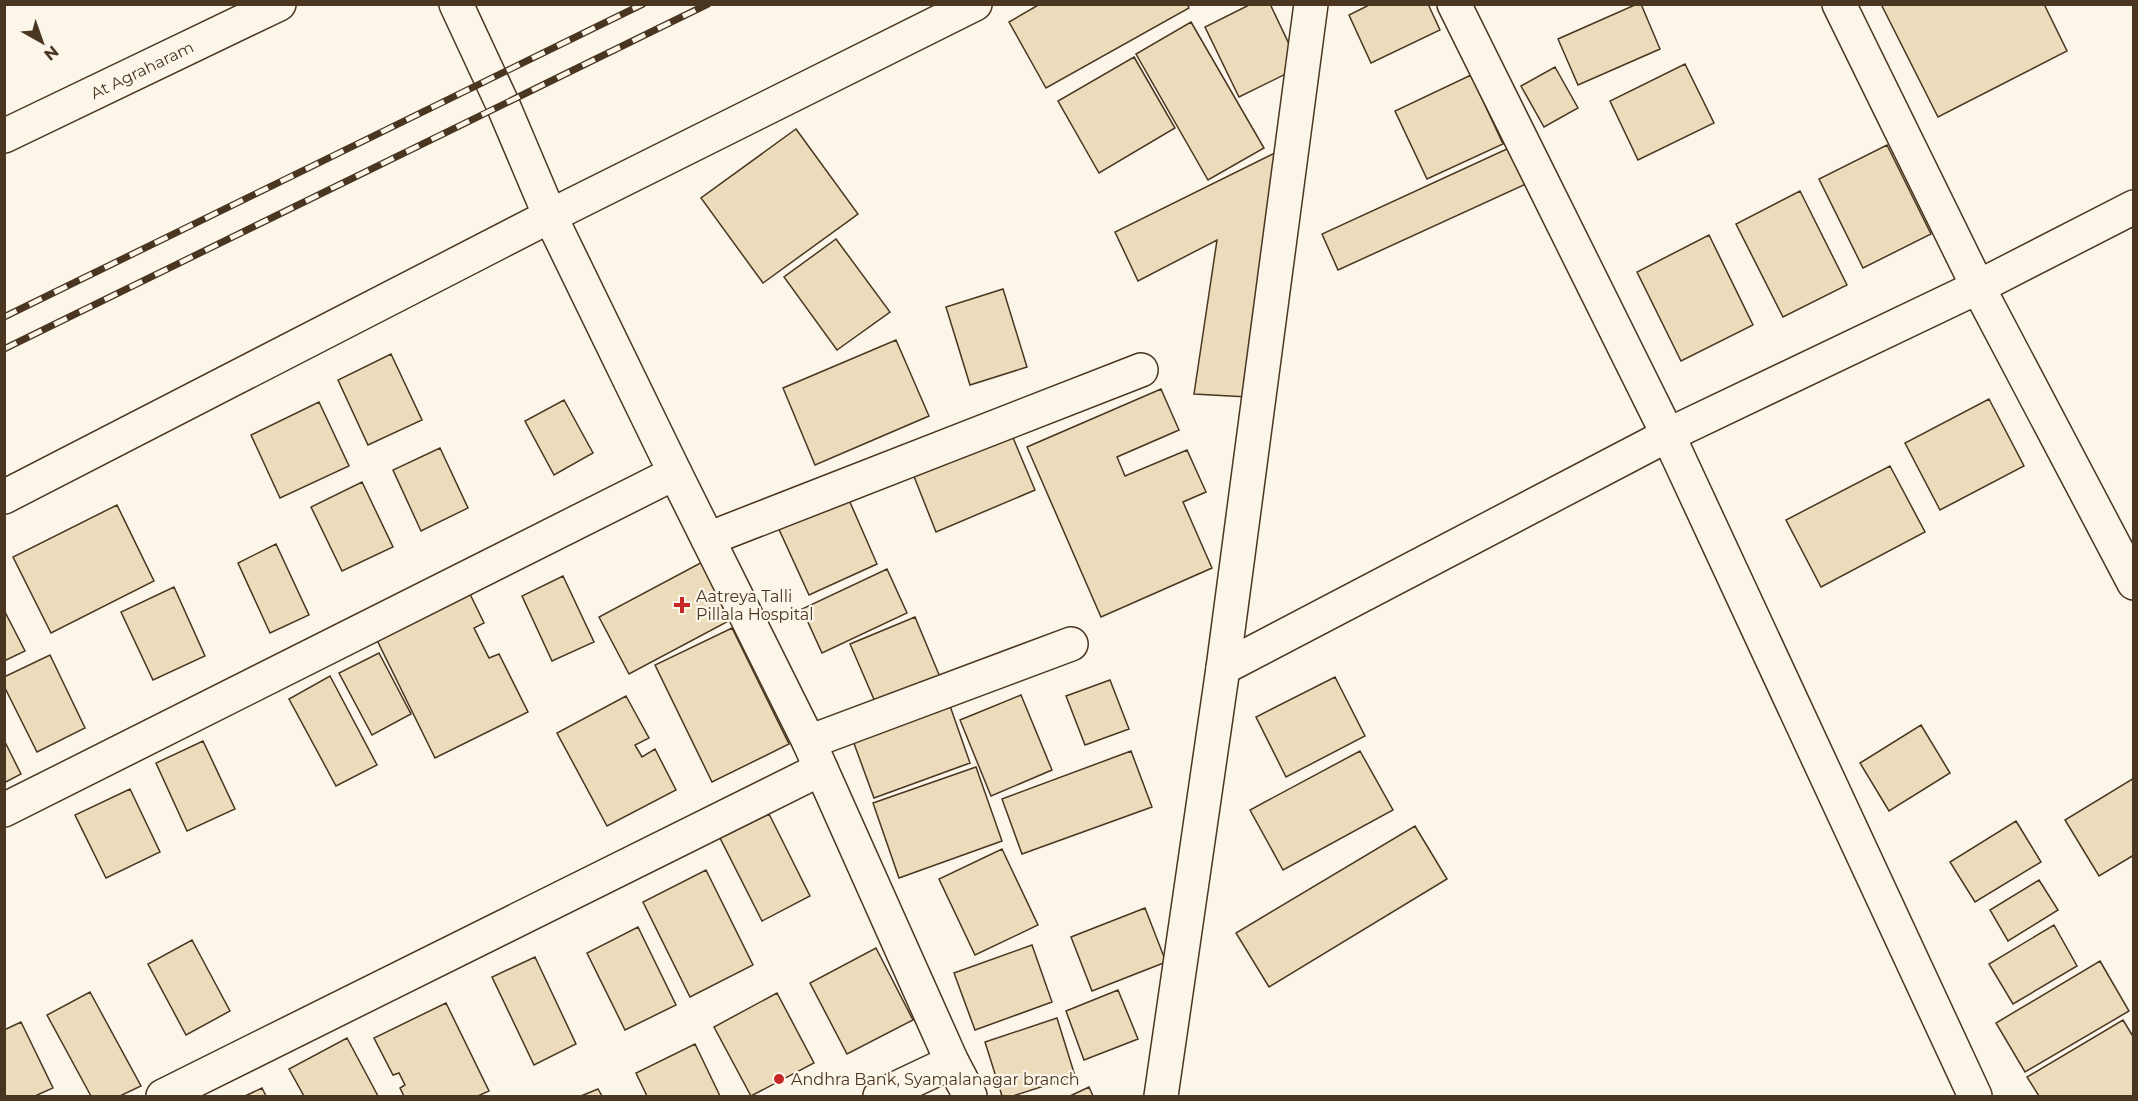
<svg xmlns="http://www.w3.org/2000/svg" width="2138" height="1101" viewBox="0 0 2138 1101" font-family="Montserrat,sans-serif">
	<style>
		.building { fill: #ecdcbc; stroke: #4a3520; stroke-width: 1.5 }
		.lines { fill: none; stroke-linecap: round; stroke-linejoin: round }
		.minor-casing { stroke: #4a3520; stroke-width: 36 }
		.minor { stroke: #fbf6e9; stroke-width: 33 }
		.rail-casing { stroke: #4a3520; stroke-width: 7 }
		.rail { stroke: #fbf6e9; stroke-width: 4.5; stroke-dasharray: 14; stroke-linecap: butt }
		.poi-dot { fill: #c62828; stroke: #fbf6e9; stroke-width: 2 }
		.labels { text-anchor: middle; stroke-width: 4.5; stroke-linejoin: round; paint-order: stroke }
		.street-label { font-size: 16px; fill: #4a3520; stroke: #fbf6e9 }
		.poi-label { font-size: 16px; fill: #4a3520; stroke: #fbf6e9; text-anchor: start }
	</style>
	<rect width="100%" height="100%" fill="#fbf6e9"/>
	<!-- building -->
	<path class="building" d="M1040,4H1187L1189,8L1046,88L1009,22Z
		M1251,4H1270L1300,67L1239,97L1205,27Z
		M1371,4H1428L1440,30L1371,63L1349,15Z
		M1637,4H1641L1660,49L1578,85L1558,39Z
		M1881,4H2044L2067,51L1938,117Z
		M1191,22L1264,148L1208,180L1136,54Z
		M1134,57L1175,128L1099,173L1058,101Z
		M1685,64L1714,123L1638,160L1610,101Z
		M1555,67L1578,108L1544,127L1521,86Z
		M1471,75L1503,144L1427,179L1395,111Z
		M796,129L858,214L763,283L701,198Z
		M1887,145L1931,234L1863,268L1819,179Z
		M1285,148L1248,397L1194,394L1217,240L1138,281L1115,232Z
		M1509,148L1526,184L1338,270L1322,234Z
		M1800,191L1847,285L1783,317L1736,224Z
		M1709,235L1753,325L1681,361L1637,272Z
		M836,239L890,312L837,350L784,277Z
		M1003,289L1027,367L970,385L946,307Z
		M896,340L929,416L815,465L783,388Z
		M391,354L422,420L368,445L338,380Z
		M1161,389L1179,430L1117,457L1125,476L1187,450L1206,492L1183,502L1212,568L1101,617L1027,447Z
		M1989,399L2024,466L1940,510L1905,443Z
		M564,400L593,453L554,475L525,421Z
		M319,402L349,466L280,498L251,435Z
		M1011,433L1035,490L936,532L913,474Z
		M440,448L468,508L421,531L393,470Z
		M1890,466L1925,532L1821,587L1786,520Z
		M362,482L393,547L342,571L311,507Z
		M846,493L877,564L809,595L777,525Z
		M117,505L154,581L51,633L13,557Z
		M276,544L309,615L270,633L238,563Z
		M708,559L738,616L629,674L599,617Z
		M887,569L907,613L822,653L802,609Z
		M563,576L594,642L552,661L522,596Z
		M174,587L205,656L153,680L121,612Z
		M469,592L484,623L474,628L489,658L499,654L528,712L435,758L376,638Z
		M4,610L25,651L4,661Z
		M915,617L940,677L876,704L850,644Z
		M732,628L789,744L712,782L655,665Z
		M379,653L411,714L372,735L339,673Z
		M50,655L85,728L37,752L4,686V677Z
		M330,676L377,765L336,786L289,699Z
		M1335,677L1365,736L1286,777L1256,717Z
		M1110,680L1129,729L1085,745L1066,696Z
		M1021,695L1052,770L991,796L960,720Z
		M626,696L649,738L635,745L642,757L655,749L676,790L607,826L557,733Z
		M949,703L970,763L874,798L852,738Z
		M1921,725L1950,773L1889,811L1860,763Z
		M4,740L21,774L4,783Z
		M203,741L235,809L187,831L156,763Z
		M1131,751L1152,807L1022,854L1002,799Z
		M1360,751L1393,810L1283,870L1250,810Z
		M976,767L1002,841L899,878L873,803Z
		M2134,778V855L2099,876L2065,820Z
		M130,789L160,852L106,878L75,815Z
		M769,814L810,896L762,921L720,838Z
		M2016,821L2041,862L1975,902L1950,862Z
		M1415,826L1447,879L1269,987L1236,933Z
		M1002,849L1038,925L975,955L939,879Z
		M706,870L753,965L690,997L643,902Z
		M2039,880L2058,910L2008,941L1990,910Z
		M1145,908L1166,962L1092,991L1071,937Z
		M2054,925L2077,966L2013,1004L1989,964Z
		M638,927L676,1005L625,1030L587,953Z
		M192,940L230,1011L186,1035L148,964Z
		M1032,945L1052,1002L975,1030L954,973Z
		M876,948L913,1020L847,1054L810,983Z
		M535,957L576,1044L534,1065L492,977Z
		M2100,961L2129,1011L2025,1072L1996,1023Z
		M1118,990L1138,1039L1084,1060L1066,1011Z
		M90,992L141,1086L120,1096H91L47,1015Z
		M777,993L814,1063L751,1096L714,1027Z
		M446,1003L489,1091L478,1096H404L400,1088L405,1085L399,1073L393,1075L374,1038Z
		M1057,1018L1075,1076L1013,1096H1002L985,1042Z
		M2123,1020L2134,1038V1096H2039L2027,1077Z
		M21,1022L53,1088L35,1096H4V1030Z
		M347,1038L378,1096H304L289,1069Z
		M695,1044L720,1096H647L636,1073Z
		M1089,1087L1093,1096H1070Z
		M262,1088L266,1096H245Z
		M598,1089L602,1096H581Z"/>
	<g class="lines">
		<!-- minor casing -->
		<g class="minor-casing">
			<g id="minor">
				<path d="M456,4L503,105L550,216L675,473L809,742L952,1062L970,1096"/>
				<path d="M1454,4L1668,435L1975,1096"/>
				<path d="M1839,4L1978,287L2134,583"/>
				<path id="s1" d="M4,136L279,4"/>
				<path d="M4,497L550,216L975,4"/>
				<path d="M708,539L1141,370"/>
				<path d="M1223,668L1668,435L1978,287L2134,207"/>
				<path d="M809,742L1071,644"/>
				<path d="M4,810L675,473"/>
				<path d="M163,1096L821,769"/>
				<path d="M880,1096L952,1062"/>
				<path d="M1161,1096L1223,668L1311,4"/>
			</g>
		</g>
		<!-- minor -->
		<use href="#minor" class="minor"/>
		<!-- rail casing -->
		<g class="rail-casing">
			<path id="rail" d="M4,317L643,4
				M4,349L708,4"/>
		</g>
		<!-- rail -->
		<use href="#rail" class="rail"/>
	</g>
	<!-- markers -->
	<g class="poi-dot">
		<path d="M679 596h6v6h6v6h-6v6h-6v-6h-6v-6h6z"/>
		<circle cx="779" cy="1079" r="6"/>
	</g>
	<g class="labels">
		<!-- street labels -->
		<g class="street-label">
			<text dy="6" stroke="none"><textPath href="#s1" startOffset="153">At Agraharam</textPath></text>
		</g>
		<!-- poi labels -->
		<g class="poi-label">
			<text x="696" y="602">Aatreya Talli<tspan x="696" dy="18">Pillala Hospital</tspan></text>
			<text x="791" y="1085">Andhra Bank, Syamalanagar branch</text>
		</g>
	</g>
	<!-- border -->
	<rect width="2138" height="1101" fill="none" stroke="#4a3520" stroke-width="12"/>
	<!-- north arrow -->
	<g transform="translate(42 42) rotate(140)" stroke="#fbf6e9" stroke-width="4.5" paint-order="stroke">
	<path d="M0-4.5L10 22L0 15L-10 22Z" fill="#4a3520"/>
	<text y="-9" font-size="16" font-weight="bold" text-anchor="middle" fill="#4a3520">N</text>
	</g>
</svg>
